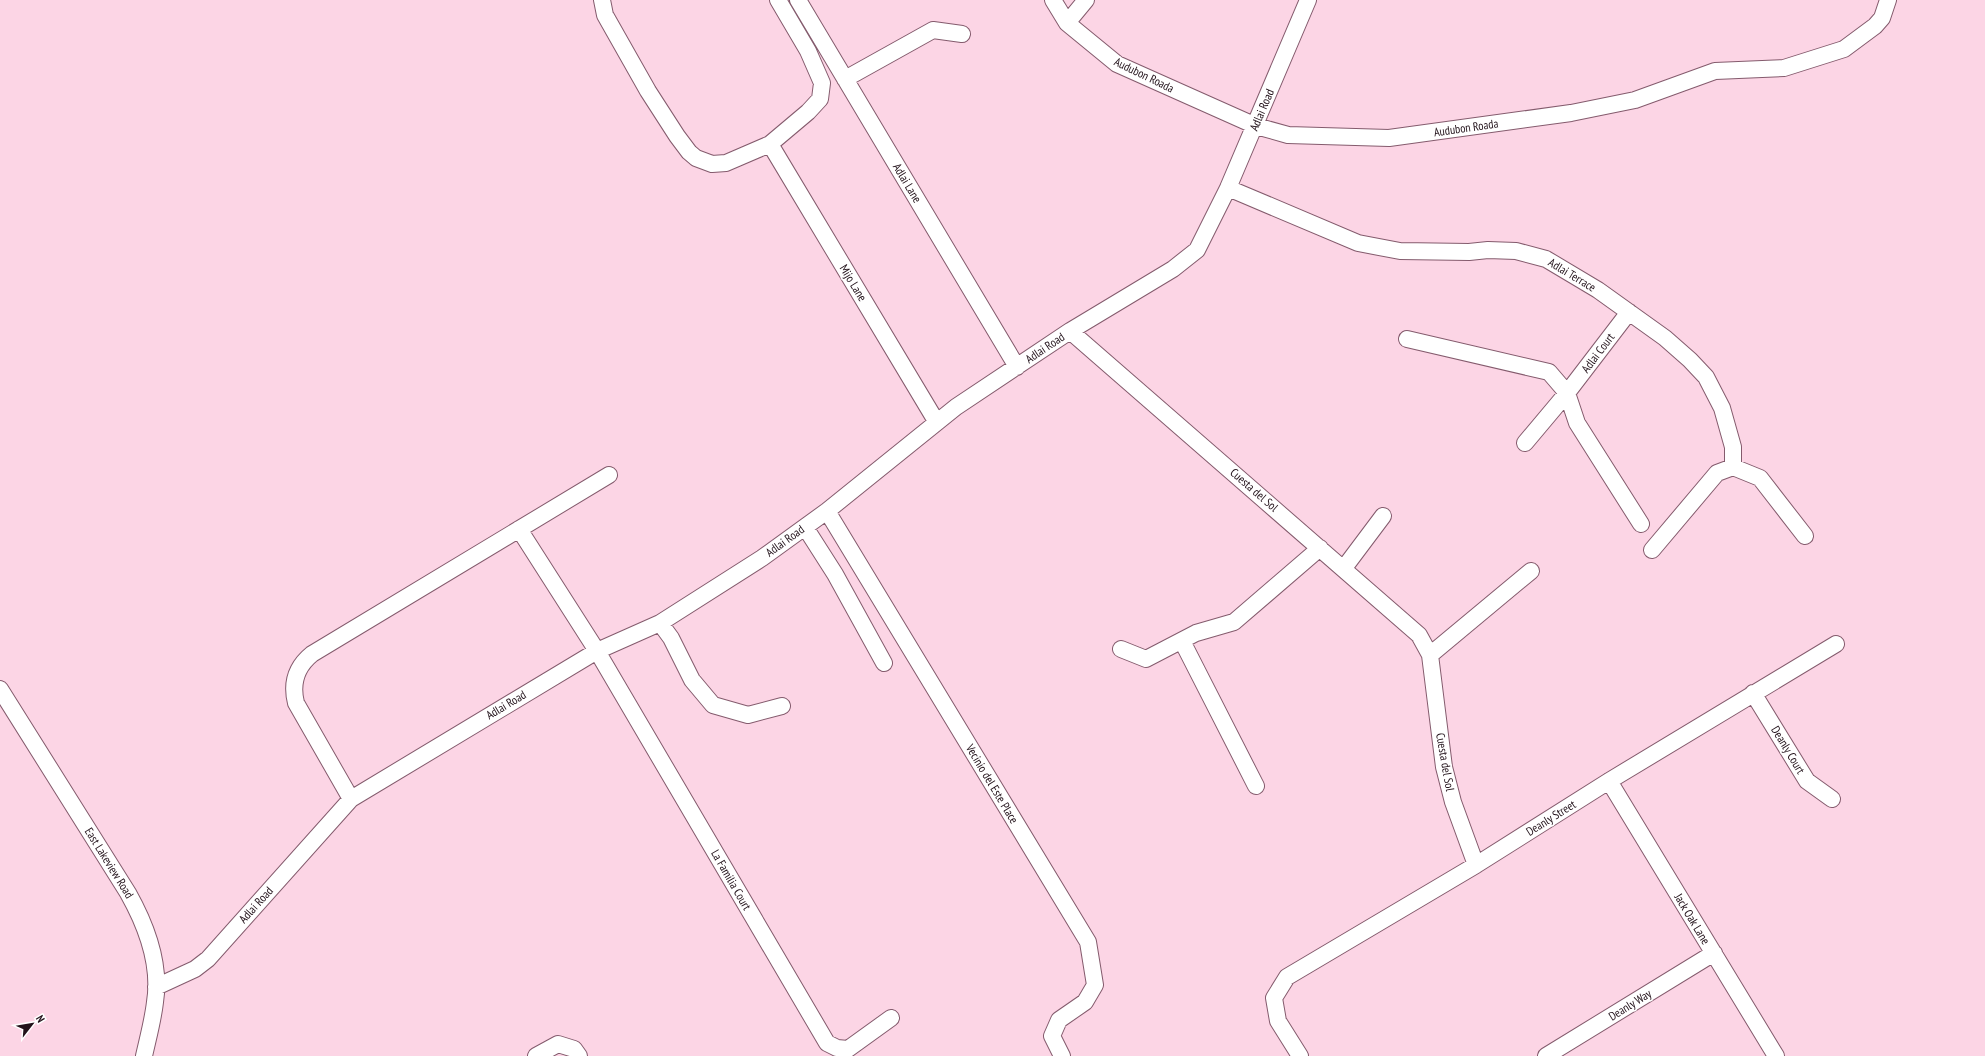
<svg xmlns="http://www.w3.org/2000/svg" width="1985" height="1056" viewBox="0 0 1985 1056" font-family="'PT Sans Narrow',sans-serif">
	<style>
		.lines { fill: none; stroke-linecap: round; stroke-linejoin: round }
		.minor-casing { stroke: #845b6d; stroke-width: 18 }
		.minor { stroke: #fff; stroke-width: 16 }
		.labels { text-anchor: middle; stroke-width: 3.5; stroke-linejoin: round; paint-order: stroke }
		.street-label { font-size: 12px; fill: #22121a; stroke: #fff }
	</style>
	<rect width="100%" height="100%" fill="#fcd5e5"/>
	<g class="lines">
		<!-- minor casing -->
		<g class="minor-casing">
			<path id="minor" d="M602,0L605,15L648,91L677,136L689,152L696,158L712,164L726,163L770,144L808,112L820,99L822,83L808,51L778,0
				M798,0L1017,367
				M1053,0L1067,23L1117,64L1256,126L1288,135L1389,138L1571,113L1635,100L1715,71L1784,68L1844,49L1875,26L1882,18L1888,0
				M1067,23L1086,0
				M845,79L933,30L962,34
				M770,144L936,421
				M1228,188L1358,243L1400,251L1469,252L1488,250L1516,251L1546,259L1598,290L1665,338L1690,360L1706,377L1722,408L1733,447V467
				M1070,331L1419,635L1430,655
				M1407,339L1549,372L1567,393L1577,423L1641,524
				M1525,443L1567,393L1629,312
				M827,511L1088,942L1095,985L1085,1002L1059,1020L1052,1036L1062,1056
				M805,527L835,574L884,663
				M519,529L597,651L827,1043L837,1048L848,1049L891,1018
				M1652,550L1717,473L1733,467L1760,478L1805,536
				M1344,568L1383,516
				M660,623L671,638L692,680L713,705L748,715L782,706
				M1182,641L1256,786
				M1121,649L1146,659L1196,633L1234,622L1320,548
				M0,689L128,893C146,925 161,964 155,1002C153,1020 148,1038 144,1056
				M1753,693L1807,781L1832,799
				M1609,781L1776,1056
				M351,799L296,703C291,683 296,667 312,654L609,475
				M1476,865L1453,802L1444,767L1430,655L1531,571
				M156,987L195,969L208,959L351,799L597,651L660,623L762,558L827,511L956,407L1070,331L1173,269L1197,250L1228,188L1308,0
				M536,1056L558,1044L574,1049L579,1056
				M1300,1056L1278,1021L1274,998L1287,977L1476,865L1609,781L1836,644
				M1546,1056L1714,953"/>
		</g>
		<!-- minor -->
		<use href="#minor" class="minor"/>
	</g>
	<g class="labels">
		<!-- street labels -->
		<g class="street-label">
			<text transform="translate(1144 75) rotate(26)" y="4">Audubon Roada</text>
			<text transform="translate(1262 110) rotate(-67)" y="4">Adlai Road</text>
			<text transform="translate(1466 128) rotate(-8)" y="4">Audubon Roada</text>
			<text transform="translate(907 183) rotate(59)" y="4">Adlai Lane</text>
			<text transform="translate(1572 275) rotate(31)" y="4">Adlai Terrace</text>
			<text transform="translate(853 283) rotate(59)" y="4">Mijo Lane</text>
			<text transform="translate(1045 348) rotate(-34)" y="4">Adlai Road</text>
			<text transform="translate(1598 353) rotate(-53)" y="4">Adlai Court</text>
			<text transform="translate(1254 490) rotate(41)" y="4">Cuesta del Sol</text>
			<text transform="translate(785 541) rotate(-36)" y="4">Adlai Road</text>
			<text transform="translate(506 705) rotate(-31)" y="4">Adlai Road</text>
			<text transform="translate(1788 750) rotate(59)" y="4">Deanly Court</text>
			<text transform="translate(1445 762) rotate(80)" y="4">Cuesta del Sol</text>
			<text transform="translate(992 784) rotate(59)" y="4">Vecinio del Este Place</text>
			<text transform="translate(1551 818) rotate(-32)" y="4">Deanly Street</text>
			<text transform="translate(109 863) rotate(58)" y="4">East Lakeview Road</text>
			<text transform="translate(731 880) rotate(60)" y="4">La Familia Court</text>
			<text transform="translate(256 905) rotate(-48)" y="4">Adlai Road</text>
			<text transform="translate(1692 919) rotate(59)" y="4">Jack Oak Lane</text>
			<text transform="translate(1630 1005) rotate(-32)" y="4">Deanly Way</text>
		</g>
	</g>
	<!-- north arrow -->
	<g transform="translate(32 1024) rotate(59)" stroke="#ffffff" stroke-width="3" paint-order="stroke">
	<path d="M0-3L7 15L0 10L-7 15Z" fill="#22121a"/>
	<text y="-6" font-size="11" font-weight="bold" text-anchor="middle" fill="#22121a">N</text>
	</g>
</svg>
